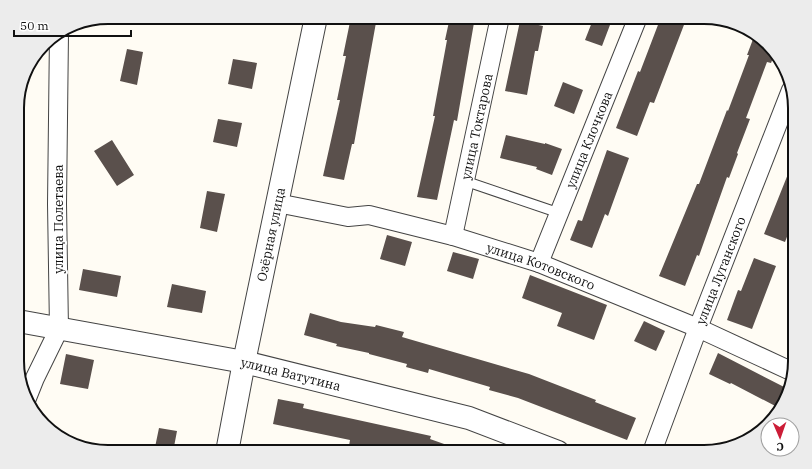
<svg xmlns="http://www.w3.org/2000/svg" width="812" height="469" viewBox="0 0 812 469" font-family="'IBM Plex Serif',serif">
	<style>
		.building { fill: #5a504c }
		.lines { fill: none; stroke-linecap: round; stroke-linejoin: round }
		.service-casing { stroke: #444; stroke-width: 11 }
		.minor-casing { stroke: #444; stroke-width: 20 }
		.tertiary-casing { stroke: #444; stroke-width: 24 }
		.service { stroke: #fff; stroke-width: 9 }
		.minor { stroke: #fff; stroke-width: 18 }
		.tertiary { stroke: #fff; stroke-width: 22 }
		.labels { text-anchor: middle; stroke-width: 4; stroke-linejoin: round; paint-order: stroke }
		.street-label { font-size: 13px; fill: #111; stroke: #fff }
		.rim { fill: none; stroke: #111; stroke-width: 2 }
	</style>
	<rect width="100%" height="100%" fill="#fffcf4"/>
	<!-- building -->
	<path class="building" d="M351,17H377L354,144H352L344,180L323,176L340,100H337L346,56H343Z
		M450,17H475L457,121L454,120L437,200L417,197L435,116H433L447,40H445Z
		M594,17H613L602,46L585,40Z
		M661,17H687L654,103L650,102L637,136L616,128L638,71L640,72Z
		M520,21L543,26L538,51H535L527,95L505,91Z
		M755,34L775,53L771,63L767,62L746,118L750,119L737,153L738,154L729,178L727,177L699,256L697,255L685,286L659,276L697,184H699L727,110L728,111L749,55H747Z
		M127,49L143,52L137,85L120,81Z
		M233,59L257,63L252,89L228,84Z
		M563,82L583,90L574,114L554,106Z
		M218,119L242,123L237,147L213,142Z
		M506,135L545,144V143L562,149L552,175L536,169L537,167L500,158Z
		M112,140L134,175L117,186L94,151Z
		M607,150L629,158L608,216L605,214L592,248L570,240L578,220L582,221Z
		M794,159L795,216L785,242L764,234Z
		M207,191L225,194L217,232L200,228Z
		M387,235L412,242L405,266L380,259Z
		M453,252L479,259L473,279L447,271Z
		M754,258L776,266L752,329L727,320L738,290L741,291Z
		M83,269L121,276L117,297L79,290Z
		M530,275L607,305L594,340L557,326L562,313L522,298Z
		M172,284L206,291L202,313L167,307Z
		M310,313L341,322L375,327L376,325L404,332L402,337L529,374L596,400L595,402L636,418L627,440L518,398L489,390L490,387L429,369L428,373L406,367L407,364L369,354V353L336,346L337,344L304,335Z
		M644,321L665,331L656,351L634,341Z
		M718,353L788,389L783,406L781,409L731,383L730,384L709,374Z
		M66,354L94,360L88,389L60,384Z
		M278,399L304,404L303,408L431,436L430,439L461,450V452H373L349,446L350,440L273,424Z
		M159,428L177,431L173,452H154Z"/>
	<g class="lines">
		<!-- service casing -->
		<g class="service-casing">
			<path id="service" d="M465,181L559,213"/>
		</g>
		<!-- minor casing -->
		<g class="minor-casing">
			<g id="minor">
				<path id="s1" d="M277,203L348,217L369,215L453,236L539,263L698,328L793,372"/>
				<path id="s2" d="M453,236L500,17"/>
				<path id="s3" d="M539,263L638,17"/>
				<path d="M27,398L35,378L59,329L57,204L59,33"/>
				<path id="s4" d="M652,452L698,328L791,90"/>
			</g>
		</g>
		<!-- tertiary casing -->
		<g class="tertiary-casing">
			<g id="tertiary">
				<path id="s5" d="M18,321L244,362L469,418L558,452"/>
				<path id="s6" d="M227,452L244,362L316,17"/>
			</g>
		</g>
		<!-- service -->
		<use href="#service" class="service"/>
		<!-- minor -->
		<use href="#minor" class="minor"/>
		<!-- tertiary -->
		<use href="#tertiary" class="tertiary"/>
	</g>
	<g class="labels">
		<!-- street labels -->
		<g class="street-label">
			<text dy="5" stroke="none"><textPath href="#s2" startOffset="112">улица Токтарова</textPath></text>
			<text dy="5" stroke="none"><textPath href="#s3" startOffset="133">улица Клочкова</textPath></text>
			<text transform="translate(58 219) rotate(-90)" y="5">улица Полетаева</text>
			<text dy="5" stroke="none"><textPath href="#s6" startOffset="222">Озёрная улица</textPath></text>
			<text dy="5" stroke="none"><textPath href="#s1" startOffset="273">улица Котовского</textPath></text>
			<text dy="5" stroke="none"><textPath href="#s4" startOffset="194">улица Луганского</textPath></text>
			<text dy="5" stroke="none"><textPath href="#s5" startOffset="278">улица Ватутина</textPath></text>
		</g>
	</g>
	<!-- crop -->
	<path d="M0 0H812V469H0ZM108 24H704A84 84 0 0 1 788 108V361A84 84 0 0 1 704 445H108A84 84 0 0 1 24 361V108A84 84 0 0 1 108 24Z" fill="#ececec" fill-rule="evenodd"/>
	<path class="rim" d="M108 24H704A84 84 0 0 1 788 108V361A84 84 0 0 1 704 445H108A84 84 0 0 1 24 361V108A84 84 0 0 1 108 24Z"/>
	<!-- north arrow -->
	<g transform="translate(780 437) rotate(178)"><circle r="19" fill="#ffffff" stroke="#a0a0a0"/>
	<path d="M0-3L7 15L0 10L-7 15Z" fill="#cc1d37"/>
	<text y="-6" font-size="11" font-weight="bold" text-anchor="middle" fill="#111111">С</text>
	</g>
	<!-- scale -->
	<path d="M14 30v6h117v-6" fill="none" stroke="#111111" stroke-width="2"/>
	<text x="20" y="30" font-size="12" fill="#111111" stroke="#ffffff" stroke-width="3" paint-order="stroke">50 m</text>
</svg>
